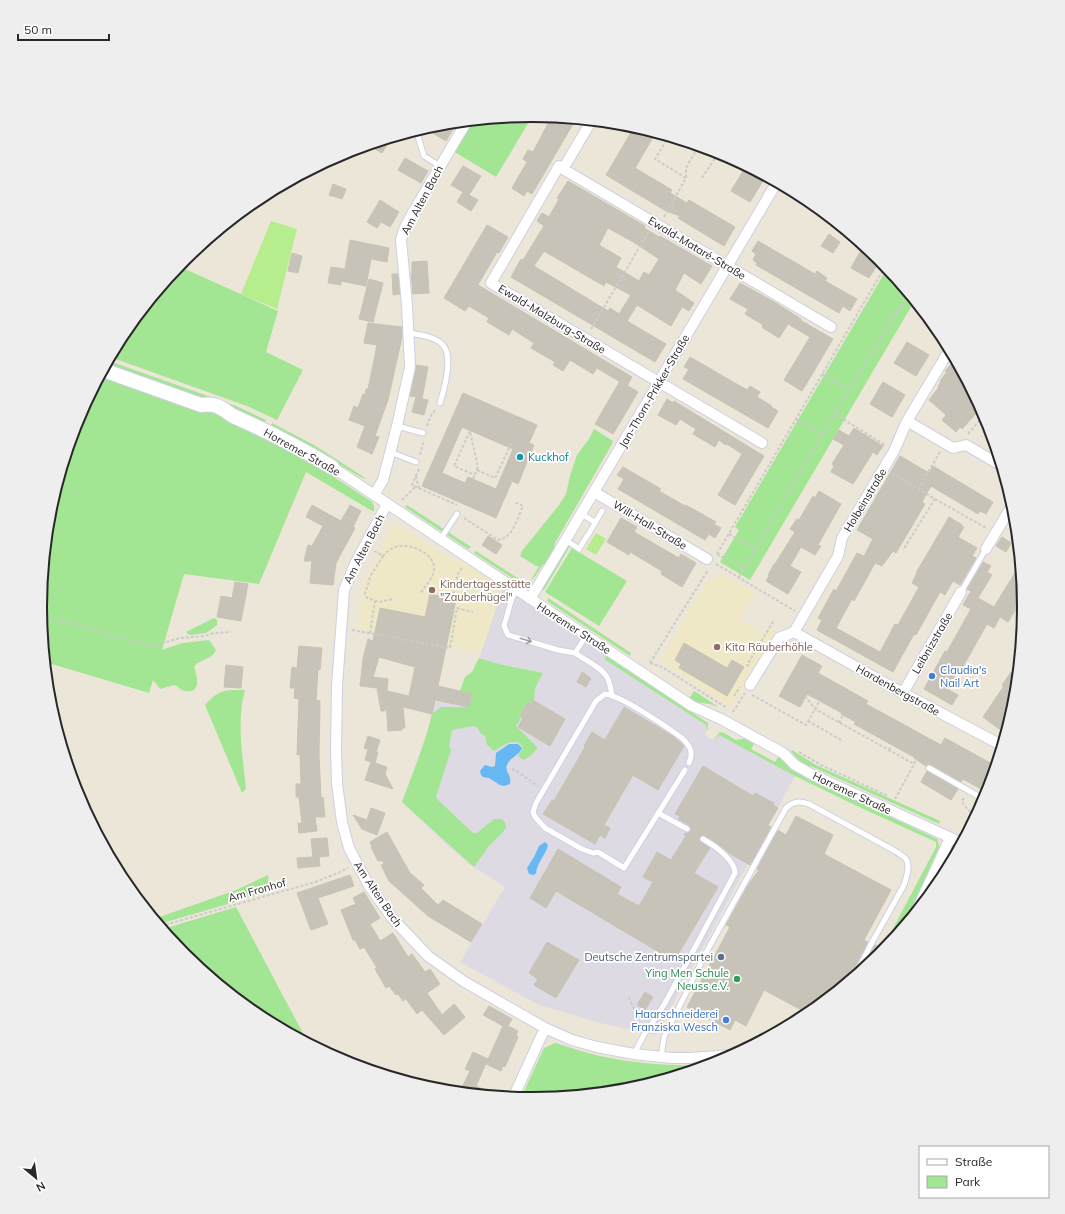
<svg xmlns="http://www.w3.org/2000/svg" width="1065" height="1214" viewBox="0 0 1065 1214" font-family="Mulish,sans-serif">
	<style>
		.industrial { fill: #dedae3 }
		.education { fill: #eee8c7 }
		.green { fill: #a2e592 }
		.pitch { fill: #b6ed8d }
		.water { fill: #66b8f3 }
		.building { fill: #c7c3b9; stroke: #c7c3b3; fill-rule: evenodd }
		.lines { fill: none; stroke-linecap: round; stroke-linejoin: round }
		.service-casing { stroke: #cecfe2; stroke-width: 7 }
		.minor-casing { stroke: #cecfe2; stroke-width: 12 }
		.secondary-casing { stroke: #cecfe2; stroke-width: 16 }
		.path { stroke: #cbcbcb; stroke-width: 2; stroke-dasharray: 3 2; stroke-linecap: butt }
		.service { stroke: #fff; stroke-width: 5 }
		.minor { stroke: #fff; stroke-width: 10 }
		.secondary { stroke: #fff; stroke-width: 14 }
		.oneway { stroke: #9e9e9e }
		.culture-dot { fill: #0f9aa8; stroke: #fff; stroke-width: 1.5 }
		.education-dot { fill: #8d6e63; stroke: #fff; stroke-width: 1.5 }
		.shop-dot { fill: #3f7fe0; stroke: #fff; stroke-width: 1.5 }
		.service-dot { fill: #5c6f8a; stroke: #fff; stroke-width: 1.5 }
		.leisure-dot { fill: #2e9e5b; stroke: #fff; stroke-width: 1.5 }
		.labels { text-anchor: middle; stroke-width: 3.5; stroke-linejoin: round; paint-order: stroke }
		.street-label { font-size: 11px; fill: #282828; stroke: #fff }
		.culture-label { font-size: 11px; fill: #0d838f; stroke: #fff; text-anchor: start }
		.education-label { font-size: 11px; fill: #785e54; stroke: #fff; text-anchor: start }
		.shop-label { font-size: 11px; fill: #366cbe; stroke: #fff; text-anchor: start }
		.service-label { font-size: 11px; fill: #4e5e75; stroke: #fff; text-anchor: end }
		.leisure-label { font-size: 11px; fill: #27864d; stroke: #fff; text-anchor: end }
		.rim { fill: none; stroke: #282828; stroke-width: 2 }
	</style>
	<rect width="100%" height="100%" fill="#ece6d9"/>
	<!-- industrial -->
	<path class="industrial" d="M503,588L606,656L604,659L706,725L707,728L704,734L713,740L719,734L795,776L656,1035L604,1024L539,1005L460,962L505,887L469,864L446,844L402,802L427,733L435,701L469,707L503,665L479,658Z"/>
	<!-- education -->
	<path class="education" d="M395,524L457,563L459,560L503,588L481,653L357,629L361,592L367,575Z
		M721,574L756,592L740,620L764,634L768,627L776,631L731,708L660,660L707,581Z"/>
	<!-- green -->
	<path class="green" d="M533,115L496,177L453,151L471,121Z
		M190,254L185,269L278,311L266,352L303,370L277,420L247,406L110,357L123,333L184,259Z
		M888,267L915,300L750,580L720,562L739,530L735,527Z
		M109,361L236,406L266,420L264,423C213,400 159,384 107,363Z
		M100,376L204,412L212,408L302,456L372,502L374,506V512L306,472L259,584L184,574L162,650L182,643L209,640L216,650C212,660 199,659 194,667C197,676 202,694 185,691C180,690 178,686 174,685L160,689L153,680L149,693L45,662L40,607L50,511L78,418Z
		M272,423L314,445L367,479L360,477L306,444L271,426Z
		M594,429L613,441L612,444L555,543L554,547L557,550L547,566L543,564L534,578L531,580L539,566H536L520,556L522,551L559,505L566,494L570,476L577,455L589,439Z
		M407,505L471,547L468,549L405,507Z
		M567,544L570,546L544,590L541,588Z
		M572,548L627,581L599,626L545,592Z
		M476,551L519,579L517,581L474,553Z
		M548,598L631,653L630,656L547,601Z
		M214,618L217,620V625L206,633L190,635L186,632Z
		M606,656L642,680L644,679L648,682V684L708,723V728L704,734L707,728L706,725L604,659Z
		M479,658L503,665L543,673L535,688L534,699L531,703L528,701L519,716L521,718L516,726L537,747V749L530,756L523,760L518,756L523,748C517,735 502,746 494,751L487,745L485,736L481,734L477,727L473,726L452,730L449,747L451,750L436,797L439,801L473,833H477L494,819H502L505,822L506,827L503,832L489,846L474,867L402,802C413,773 425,744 432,714L441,707H469L472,694L460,691L465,677L472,672Z
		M231,690H245C236,722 243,756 246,789L242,793L205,705C213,696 219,691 231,690Z
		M694,691L717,706V707C707,701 697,705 689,699Z
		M720,732L724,733L736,740L747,738L755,742L751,749L775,762L779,756L788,764L790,769L937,839L939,845V848L901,931L877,959L936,847V842L859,807L795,776L719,735L713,740Z
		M792,750L816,765L940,821L939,824L813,767C803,765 797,759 791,751Z
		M268,875L270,892L159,924L154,919L236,890Z
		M236,907L308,1043L259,1016L184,955L163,929Z
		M555,1043C570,1047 585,1053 600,1056C637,1064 675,1067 713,1064L628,1090L532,1099L521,1098L544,1048Z"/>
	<!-- pitch -->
	<path class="pitch" d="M271,221L297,229L277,309L241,294Z
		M596,533L606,539L596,555L586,549Z"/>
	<!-- water -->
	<path class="water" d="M509,744H518L522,748C519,756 510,757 507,765C504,771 512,775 510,784L504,786L500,785L489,778L483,777L481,775L480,771L485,765L492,767L495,766L496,753Z
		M545,842L548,845C546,855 537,862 536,873L534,875L529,874L527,868L534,857L539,846Z"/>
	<!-- building -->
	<path class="building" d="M552,116L576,119L532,194L527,191L524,196L512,188L527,162L523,159L528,150L533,152Z
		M457,122L446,141L424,128L437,124Z
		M644,128L656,132L635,168L672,190L670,193L687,203L689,200L735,227L724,246L678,218L680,216L666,211L606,175L633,129L640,134Z
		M391,138L382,153L368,145L378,142Z
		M405,158L428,171L421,183L398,170Z
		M463,166L481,176L469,195L478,200L471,211L457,202L463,192L451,185Z
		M746,166L766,176L750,202L731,191Z
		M568,181L645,226L644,228L659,237L660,236L712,266L701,284L684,273L675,290L694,303L689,311L682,307L671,326L637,305L627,321L666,344L655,362L511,277L521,259L523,260L544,226L537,221L542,213L549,217L559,199L557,198ZM608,228L635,243L659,259L649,275L644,272L639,281L616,267L621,258L599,245ZM544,251L604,286L606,282L631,295L619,314L610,308L608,311L534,266Z
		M333,184L346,189L342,199L329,195Z
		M380,200L399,212L390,227L381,222L377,228L367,222Z
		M487,225L508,237L499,253L497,252L478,285L632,377L627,386L597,368L593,374L570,360L563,371L553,365L555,362L531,348L534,343L512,329L509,335L487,322L489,318L469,306L465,311L444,298Z
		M829,234L840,242L833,253L821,246Z
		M350,240L389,248L387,262L371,259L366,286L341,281V285L328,283L331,267L345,269Z
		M758,241L815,274L817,271L827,278L825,281L857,299L850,311L843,306L839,313L756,265L757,263L753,260L756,254L752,251Z
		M864,245L881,259L869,278L851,268Z
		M292,253L302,256L298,273L288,271Z
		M427,261L429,293L413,294L411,274H412V262Z
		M392,274H398L400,294L393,295Z
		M369,279L383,283L373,322L359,319Z
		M740,283L776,303L801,319L800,320L833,339L802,391L784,380L810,337L788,324L779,338L763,328L762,324L745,314L748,309L730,299Z
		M368,323L402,327V337L388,400L375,436L379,437L372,454L357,447L365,426L349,420L354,406L358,408L363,394L365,395L366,389H368L374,360L377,345L364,343Z
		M907,342L929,355L916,376L894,363Z
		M690,357L747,390L750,386L760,392L757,397L772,406L771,407L778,411L768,428L683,379L689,369L684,367Z
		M956,359L982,407L962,429L960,427L956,432L942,420L946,415L929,400L939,387L938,386L941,382L940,381L947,372L945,371Z
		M416,365L428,367L422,399L428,400L424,415L412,412L416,397L410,396Z
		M620,381L638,392L613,434L595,424Z
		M883,382L905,395L892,417L870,404Z
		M463,393L537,425L529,443L534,445L518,484L512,481L496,518L422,486ZM462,427L513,449L496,489L468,477L465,483L442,473Z
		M667,399L673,403L674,401L764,456L735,505L718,495L742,454L727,444L726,445L719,440L715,447L693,434L696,429L680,419L676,425L658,415Z
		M854,428L883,446L877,455L873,452L853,484L831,472L834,466L832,464L844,445L833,439L839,430L849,436Z
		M900,456L929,473L933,466L993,502L986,514L980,511L978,514L931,486L922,502L925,504L896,553L893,551L882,566L875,563L854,601L852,599L836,628L880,652L895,624L898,625L919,587L912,583L917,573H916L949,517L961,524V525L964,527L958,537L977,548L972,556L976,558L960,585L953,581L945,595L940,592L916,635L914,634L893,672L817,630L822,620L818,618L834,589L836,591L857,553L864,556L873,539L857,530Z
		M623,467L661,489L659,491L685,506L686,505L716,522L714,524L721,528L715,538L709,534L705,540L618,489L624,479L617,475Z
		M819,491L841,504L818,545L821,546L815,555L801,547L790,566L801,572L788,594L766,581L769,576L768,575L774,564H775L795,532L790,529L797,519L799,520L813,496L815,498Z
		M312,505L341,521L350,505L361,511L353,527L355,528L336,563L333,585L310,583L312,561H304L308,545L312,546L323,526L306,517Z
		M621,518L637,527L634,532L679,558L681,554L696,563L682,587L661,574L662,571L630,552L629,555L607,542Z
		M488,536L502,545L496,554L482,545Z
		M1002,537L1011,543L1006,552L996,546Z
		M983,562L991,566L987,572L992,575L978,598L994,607L1021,563L1024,596L1008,622L1000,617L994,628L987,624L961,670L960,672L958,671L947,689L958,695L952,705L924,689L945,651L947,652L971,609L963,605L971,591L967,589Z
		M235,582L248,584L241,621L217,617L221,596L232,598Z
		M430,594L456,600L438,686L472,694L469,707L435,700L432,714L403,707L405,728H402V730L388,731L386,701L385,711H381L377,688L360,686L363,659L368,639L373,641L380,608L425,617ZM379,657L415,667L409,696L387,691L388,679L373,677Z
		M684,643L727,668L732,660L744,667L727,696L679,668L681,664L675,660Z
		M299,646L322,648L320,670H318L316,700L320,701L319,755L321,798L323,797L325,817H315L317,831L299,833L298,823H302L299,797H296V784H301L300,755H297L299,699L294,698L295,688H290L292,667L297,668Z
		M802,655L822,666L818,673L868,701L866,704L941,745L945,738L996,766L988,793L963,779L961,782L931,765L926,766L914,758V757L854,724L856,722L841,714L842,713L807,694L800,707L779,696Z
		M226,665L243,667L241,688L224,687Z
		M582,672L591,678L586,687L577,682Z
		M1011,672L1018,678L1015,703L1011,719L1002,731L983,717L1004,686L1002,685Z
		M533,700L565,719L550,746L518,727L523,718L520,716L528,702L531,704Z
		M624,707L673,736L684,746L658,790L633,775L604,825L610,828L605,838L600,835L595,844L543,814L552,800L554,801L585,747L584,746L592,732L605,740Z
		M368,736L380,740L376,752H378L375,763L387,767L385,774L393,789L365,780L371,762L365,760L368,749L364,748Z
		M703,766L753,796L755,793L774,803L773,805L778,808L768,825L771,827L750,865L729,853L721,846L705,836L700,837V841L710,848L694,873L718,887L674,961L556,891L546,908L530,898L558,849L621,887L617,894L639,906L653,882L643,877L657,852L671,860L686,836L684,835L685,833H689L691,831L689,825L678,819L680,816L675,814Z
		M927,771L958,789L951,800L921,782Z
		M371,808L385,813L377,835L362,829L353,815L367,820Z
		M796,816L833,835L824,854L891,890L864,940L868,942L851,974L852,979L809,1014L764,990L746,1026L735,1020L730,1030L687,1007L730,927L726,925L748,885L759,870L757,869L778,830L786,835Z
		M387,832L410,873L424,885L421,888L438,905L443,900L482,924L471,942L428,916L389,881L381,865L384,864L383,861H378L371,847L372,846L370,842Z
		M327,838L329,856L319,857L320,866L298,868L297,858L313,857L311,839Z
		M350,875L354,886L318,898L328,924L311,930L297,893Z
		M364,892L380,918L370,924L380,941L393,933L408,957L412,954L425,972L430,969L440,984L427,993L442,1015L454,1004L465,1017L444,1035L422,1010L417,1014L406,999L403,1001L398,994L396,995L389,986L386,988L375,969L377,968L364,947L360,949L355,940H353L341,910L356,904L353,898Z
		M547,942L579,960L556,998L534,985L538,979L529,973Z
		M875,945L881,948L875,960L862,970Z
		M645,992L653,997L645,1010L637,1005Z
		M489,1006L512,1019L508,1026L518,1031L516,1035L518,1037L505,1067L503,1066L501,1071L486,1064L503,1026L483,1015Z
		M473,1052L488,1059L476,1086L494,1094V1096L460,1092L470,1071L465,1069Z"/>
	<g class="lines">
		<!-- service casing -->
		<g class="service-casing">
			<path id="service" d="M416,130L424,156L440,166
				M409,333C421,335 439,337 445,348C452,361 444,390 440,403
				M397,426L423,433
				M390,452L416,462
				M581,514L595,522
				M588,535L602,511
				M440,540L457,514
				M566,540L579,549L587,536
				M517,590L512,598L504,626L508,635L558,650L575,653L586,636
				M961,592L986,549
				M575,653C585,660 601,667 607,677C610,682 611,690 612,696
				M929,768L985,800
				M685,770L624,868L598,852L593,853L582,849L545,828L535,817L533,812L536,803L596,701L605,694C622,696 667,727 682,738C690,746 694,752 689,763
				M658,813L687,829
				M634,1054L645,1033L653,1022L665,1003L735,873C735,860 714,845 703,839
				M661,1057L664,1037L708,949L786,808C794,801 799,801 809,804L895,851C898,853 903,856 906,859C911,866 906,878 904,885L870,946L855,976"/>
		</g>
		<!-- minor casing -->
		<g class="minor-casing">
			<path id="minor" d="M592,120L563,169L559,166L491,283L762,443
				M563,169L831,327
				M907,421L953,448L966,445L1002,466
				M332,467L692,706L721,719L783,753L795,765L811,774L962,843
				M594,492L707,559
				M374,495L383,480L397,426L410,367L407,305L401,240L405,227L412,214L467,121
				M387,504L356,562L344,590L337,686L336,752L337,783L342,822L349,848L368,884L392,918L428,956L463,981L545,1028L572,1040L597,1047L634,1054L672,1058H689L734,1055
				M986,549L1013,504
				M530,599L559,551L777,182
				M794,632L903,693L1003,746
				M750,685L779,638L794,632L838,556L842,538L894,451L907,421L950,349
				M903,693L961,592
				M916,912L950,838
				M513,1098L545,1028"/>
		</g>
		<!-- secondary casing -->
		<g class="secondary-casing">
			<path id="secondary" d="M103,370L201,405C217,403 221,408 233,416C267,431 300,448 332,467"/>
		</g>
		<!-- path -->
		<path class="path" d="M669,136L655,159L686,178
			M702,178L719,152
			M664,217L686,178V168L699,145
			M615,273L627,280
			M591,329L649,231
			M822,374L849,390
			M835,414L885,445
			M796,419L822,435
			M427,426L430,417L436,409
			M968,434L985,414
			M420,455L424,440
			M419,469L412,485L457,505
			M477,470L495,478L512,442
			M892,473L935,499L903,550
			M416,476L418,485L420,489
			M473,479L478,467L470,431L454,466L475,475
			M918,489L940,452
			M935,499L986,528
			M402,500L415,487
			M464,518L498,540C513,538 517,519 523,506L514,502
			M729,534L755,550
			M374,551L383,556C387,551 393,547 399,546C411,544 434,553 434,568C434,578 425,585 421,593
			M717,554L886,265
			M717,554L744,568
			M383,556L371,575L365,594L367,598L379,602L393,599
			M716,564L795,611
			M739,577L849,390L909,293
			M452,599L458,574L462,567
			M41,615L148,645H156L180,638L204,636L214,633L231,632
			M352,630L450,648L457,608L473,612
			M370,633L375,601
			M650,663L662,667L727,708
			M650,663L708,570
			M749,666L747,665L774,620
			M752,695L806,725L819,702
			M734,696L740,687
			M805,696L815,709L914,764L916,760
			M733,712L745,693
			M808,721L843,741
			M839,723L843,715
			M889,750L891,746
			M799,752L821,765L888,796
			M512,769C522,773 529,781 538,786
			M964,798L962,801L963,804L976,818
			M895,799L914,764
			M161,926L315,882L338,873L348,868
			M629,997L634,1009L647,1018"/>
		<!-- service -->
		<use href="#service" class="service"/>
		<!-- minor -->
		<use href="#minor" class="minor"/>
		<!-- secondary -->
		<use href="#secondary" class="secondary"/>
	</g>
	<!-- one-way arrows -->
	<defs><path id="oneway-shaft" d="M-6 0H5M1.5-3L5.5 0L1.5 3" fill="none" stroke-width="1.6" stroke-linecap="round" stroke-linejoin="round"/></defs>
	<use class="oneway" href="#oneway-shaft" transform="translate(526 640) rotate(17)"/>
	<!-- markers -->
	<circle class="culture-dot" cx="520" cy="457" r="4"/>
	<g class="education-dot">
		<circle cx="432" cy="590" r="4"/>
		<circle cx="717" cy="647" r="4"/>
	</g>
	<g class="shop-dot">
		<circle cx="932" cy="676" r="4"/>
		<circle cx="726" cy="1020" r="4"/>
	</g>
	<circle class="service-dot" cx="721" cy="957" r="4"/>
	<circle class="leisure-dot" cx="737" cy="979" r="4"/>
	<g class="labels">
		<!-- street labels -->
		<g class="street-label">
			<text transform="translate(422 200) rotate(-62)" y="4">Am Alten Bach</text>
			<text transform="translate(697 248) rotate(31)" y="4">Ewald-Mataré-Straße</text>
			<text transform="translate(552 319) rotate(31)" y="4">Ewald-Malzburg-Straße</text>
			<text transform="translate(654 391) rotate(-60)" y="4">Jan-Thorn-Prikker-Straße</text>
			<text transform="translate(302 452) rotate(29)" y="4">Horremer Straße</text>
			<text transform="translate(865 500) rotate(-59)" y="4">Holbeinstraße</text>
			<text transform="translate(650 525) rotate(31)" y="4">Will-Hall-Straße</text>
			<text transform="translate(364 549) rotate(-63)" y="4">Am Alten Bach</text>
			<text transform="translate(574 628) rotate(33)" y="4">Horremer Straße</text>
			<text transform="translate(932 643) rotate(-60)" y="4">Leibnizstraße</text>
			<text transform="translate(898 690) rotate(29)" y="4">Hardenbergstraße</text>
			<text transform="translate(852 793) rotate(25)" y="4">Horremer Straße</text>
			<text transform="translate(257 890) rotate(-16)" y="4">Am Fronhof</text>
			<text transform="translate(378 894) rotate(56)" y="4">Am Alten Bach</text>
		</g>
		<!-- culture labels -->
		<g class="culture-label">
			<text x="528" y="461">Kuckhof</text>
		</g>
		<!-- education labels -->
		<g class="education-label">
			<text x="440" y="588">Kindertagesstätte<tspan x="440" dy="13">"Zauberhügel"</tspan></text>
			<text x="725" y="651">Kita Räuberhöhle</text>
		</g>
		<!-- shop labels -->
		<g class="shop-label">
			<text x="940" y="674">Claudia's<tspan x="940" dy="13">Nail Art</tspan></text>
			<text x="718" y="1018" text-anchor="end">Haarschneiderei<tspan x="718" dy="13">Franziska Wesch</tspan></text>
		</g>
		<!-- service labels -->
		<g class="service-label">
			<text x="713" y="961">Deutsche Zentrumspartei</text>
		</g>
		<!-- leisure labels -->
		<g class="leisure-label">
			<text x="729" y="977">Ying Men Schule<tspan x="729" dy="13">Neuss e.V.</tspan></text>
		</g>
	</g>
	<!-- crop -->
	<path d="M0 0H1065V1214H0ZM47 607a485 485 0 1 1 970 0a485 485 0 1 1-970 0Z" fill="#eee" fill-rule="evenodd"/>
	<path class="rim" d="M47 607a485 485 0 1 1 970 0a485 485 0 1 1-970 0Z"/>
	<!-- legend -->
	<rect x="919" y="1146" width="130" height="52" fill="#ffffff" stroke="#a9a9a9"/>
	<rect x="927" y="1159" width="20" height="6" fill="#ffffff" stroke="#a9a9a9"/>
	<text x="955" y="1166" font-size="12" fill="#282828">Straße</text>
	<rect x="927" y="1176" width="20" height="12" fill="#a2e592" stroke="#a9a9a9"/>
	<text x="955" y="1186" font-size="12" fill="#282828">Park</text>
	<!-- north arrow -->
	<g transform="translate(36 1178) rotate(151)" stroke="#ffffff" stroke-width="3" paint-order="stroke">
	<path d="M0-3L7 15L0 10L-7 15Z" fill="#282828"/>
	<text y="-6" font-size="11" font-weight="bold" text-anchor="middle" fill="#282828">N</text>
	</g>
	<!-- scale -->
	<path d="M18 34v6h91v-6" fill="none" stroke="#282828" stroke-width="2"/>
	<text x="24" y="34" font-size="12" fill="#282828" stroke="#ffffff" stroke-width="3" paint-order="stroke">50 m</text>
</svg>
